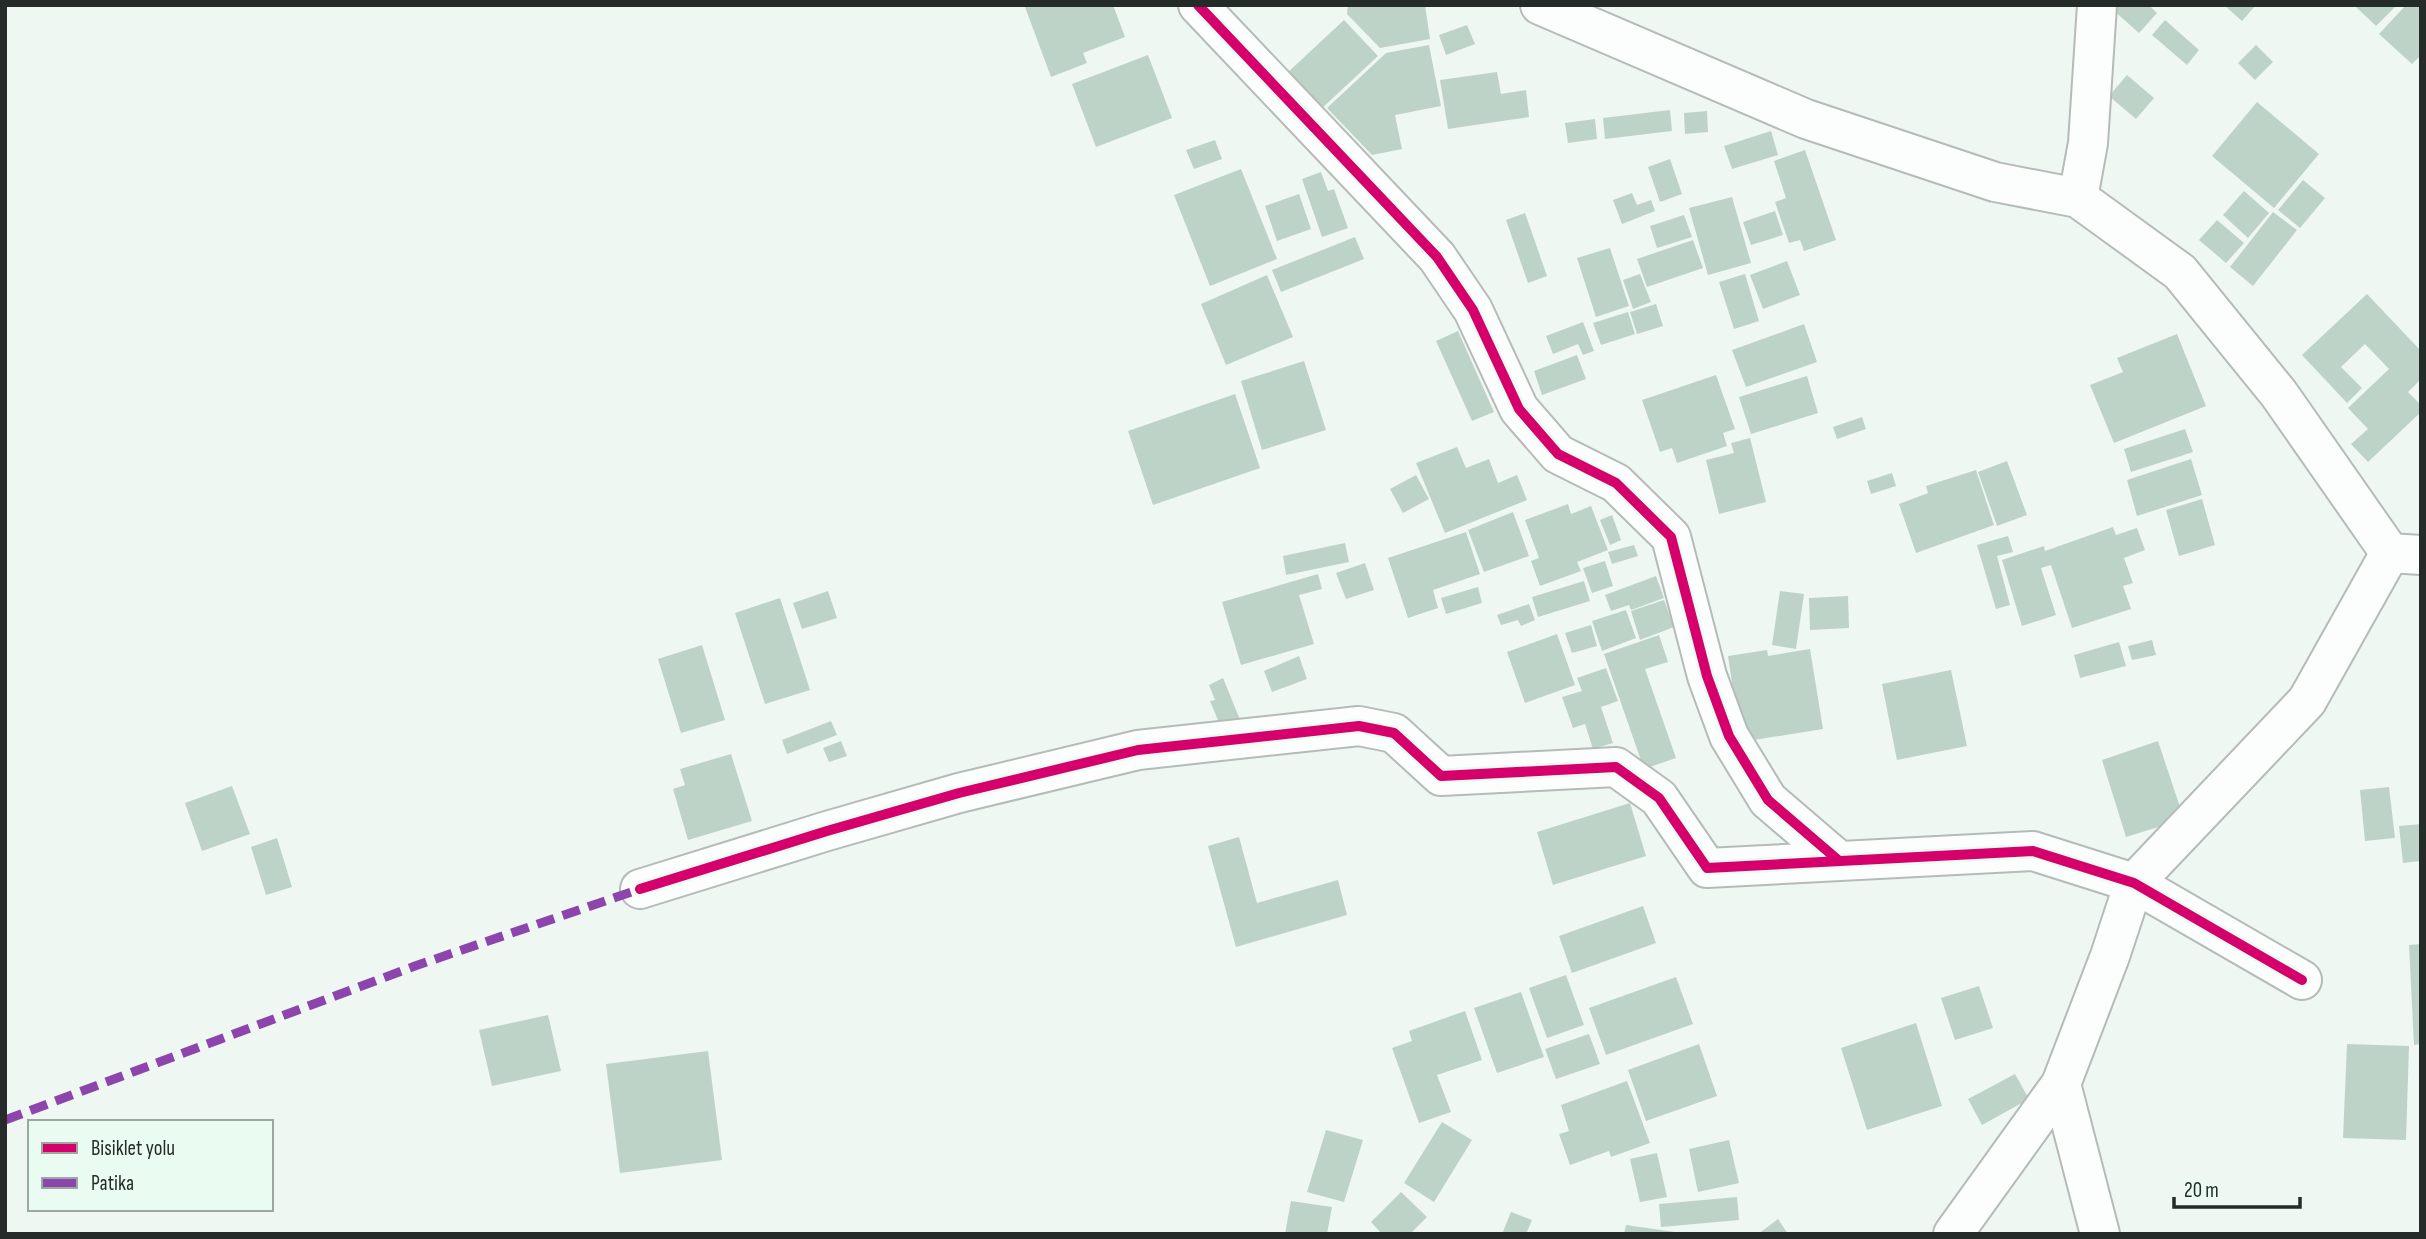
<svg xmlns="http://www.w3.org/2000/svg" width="2426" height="1239" viewBox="0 0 2426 1239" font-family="'Sofia Sans Condensed',sans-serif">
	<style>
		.building { fill: #bed3c8 }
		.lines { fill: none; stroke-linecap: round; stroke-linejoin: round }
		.minor-casing { stroke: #b5bbb8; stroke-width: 42 }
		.tertiary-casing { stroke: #b5bbb8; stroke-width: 42 }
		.minor { stroke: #fcfefd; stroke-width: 38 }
		.tertiary { stroke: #fcfefd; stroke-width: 38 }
		.quiet { stroke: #8e44ad; stroke-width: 9; stroke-dasharray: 18 9; stroke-linecap: butt }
		.cycleway-casing { stroke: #eafbf1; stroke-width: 15 }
		.cycleway { stroke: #d6006c; stroke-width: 10 }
	</style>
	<rect width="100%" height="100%" fill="#eef7f2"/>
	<!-- building -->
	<path class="building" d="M1031,5H1113L1125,37L1083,53L1087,63L1051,77L1025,7Z
		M1348,5H1425L1430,39L1380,48L1347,14Z
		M2117,5H2149L2157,13L2139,33L2113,10Z
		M2224,5H2256L2242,21Z
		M2358,5H2397L2376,26L2356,7Z
		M2406,5H2421V55L2412,64L2379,34Z
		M1344,20L1378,56L1319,111L1285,75Z
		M2165,20L2199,50L2187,65L2152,35Z
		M1467,25L1475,44L1446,55L1439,35Z
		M1429,45L1441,106L1395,115L1402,149L1372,155L1327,108L1386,53Z
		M2256,45L2273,62L2255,80L2238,63Z
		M1148,55L1172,118L1096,147L1072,84Z
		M1497,72L1501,94L1526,90L1529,117L1448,129L1440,80Z
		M2127,75L2154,98L2136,119L2109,96Z
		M2257,102L2319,154L2274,208L2212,156Z
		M1670,110L1672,131L1605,139L1603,118Z
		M1707,111L1708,132L1685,134L1684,113Z
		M1595,119L1597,139L1568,143L1565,123Z
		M1771,131L1778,155L1732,169L1724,146Z
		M1215,140L1222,159L1194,169L1186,150Z
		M1805,150L1836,240L1804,251L1800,240L1789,243L1775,202L1786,198L1774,161Z
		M1670,159L1682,194L1660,202L1648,167Z
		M1241,169L1277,259L1210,286L1174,195Z
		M1321,172L1328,191L1334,189L1348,228L1322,237L1302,179Z
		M2303,180L2325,198L2300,228L2278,210Z
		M2244,191L2269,213L2248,238L2223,215Z
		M1632,193L1637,205L1651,200L1655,211L1622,224L1613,200Z
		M1299,194L1311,229L1277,241L1265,206Z
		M1732,197L1751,263L1708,275L1689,208Z
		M1775,211L1783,235L1751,245L1743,222Z
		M2273,212L2297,230L2253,286L2230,267Z
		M1525,213L1547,276L1528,283L1506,220Z
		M1684,215L1692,237L1657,248L1650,226Z
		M2217,220L2244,243L2226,263L2199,240Z
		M1355,237L1364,259L1281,292L1272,270Z
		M1693,240L1703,268L1647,287L1637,259Z
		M1610,248L1629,306L1596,317L1577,258Z
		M1787,261L1800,295L1763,309L1750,275Z
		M1640,274L1651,302L1633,309L1623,280Z
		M1745,274L1759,321L1734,329L1719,282Z
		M1267,275L1293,337L1226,365L1201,304Z
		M2367,294L2421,351V379L2408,392L2421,405V412L2368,462L2351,444L2368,429L2348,408L2389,369L2365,344L2341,367L2362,388L2347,403L2302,355Z
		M1656,304L1663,326L1637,334L1630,312Z
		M1628,312L1635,334L1601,345L1593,323Z
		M1583,322L1594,351L1583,355L1578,344L1553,354L1546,336Z
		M1804,324L1817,362L1746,387L1732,350Z
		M1458,331L1494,412L1472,421L1436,341Z
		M2177,334L2206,406L2114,443L2090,385L2123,372L2117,358Z
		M1577,355L1586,379L1542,395L1534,371Z
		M1304,361L1326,430L1262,450L1241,381Z
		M1716,375L1735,429L1723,433L1727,446L1677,463L1672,448L1660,452L1642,400Z
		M1807,376L1818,413L1751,434L1739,397Z
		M1235,394L1260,468L1153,505L1128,431Z
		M1862,417L1866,429L1837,439L1833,427Z
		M2185,429L2193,452L2131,472L2124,449Z
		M1750,438L1766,502L1719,514L1706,460L1734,453L1731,443Z
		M1457,447L1466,468L1489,459L1498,483L1517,475L1527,500L1445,533L1416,463Z
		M2191,459L2202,495L2137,516L2127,480Z
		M2007,461L2027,515L1997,526L1978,472Z
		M1976,470L1994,525L1916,553L1899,504L1928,493L1926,486Z
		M1892,473L1896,486L1871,494L1867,481Z
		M1416,475L1429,499L1403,513L1390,489Z
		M2202,499L2215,545L2179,556L2166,510Z
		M1568,504L1571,514L1591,506L1608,550L1577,562L1581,571L1540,586L1531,561L1539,558L1525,520Z
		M1513,512L1529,556L1484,572L1468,530Z
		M1612,515L1621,540L1610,545L1600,520Z
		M2113,527L2116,535L2137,528L2145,550L2124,558L2133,583L2123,586L2131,609L2072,628L2051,565L2041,568L2056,615L2022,626L2002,560L2044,546L2045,551Z
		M1466,532L1480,574L1433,590L1438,608L1408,618L1388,558Z
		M2008,536L2013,552L1997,556L2010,605L1996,609L1977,545Z
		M1345,543L1349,562L1286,575L1283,556Z
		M1634,545L1638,556L1612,564L1608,552Z
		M1605,561L1613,586L1592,593L1583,568Z
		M1365,563L1374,590L1346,599L1336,573Z
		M1318,574L1322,589L1299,595L1314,644L1241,665L1222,602Z
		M1656,576L1664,598L1631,610L1629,605L1611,611L1605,595Z
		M1584,581L1590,601L1538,617L1532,597Z
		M1478,587L1482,603L1446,614L1441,598Z
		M828,591L837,618L802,629L793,603Z
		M1780,591L1804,594L1796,649L1772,645Z
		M1848,596L1849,628L1810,630L1809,598Z
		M780,598L810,690L765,704L735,613Z
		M1664,600L1674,627L1640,640L1631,611Z
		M1529,604L1535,620L1521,626L1518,620L1501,625L1497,615Z
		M1626,610L1636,638L1602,651L1592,621Z
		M1591,625L1597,646L1572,653L1565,633Z
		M1557,634L1575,685L1525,703L1507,652Z
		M1659,635L1668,662L1645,669L1676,758L1644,769L1604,654Z
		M2152,640L2156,655L2132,660L2128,646Z
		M2119,642L2126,666L2080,678L2074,655Z
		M702,645L725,720L681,733L658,659Z
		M1810,649L1823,729L1741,742L1728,656L1767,650L1768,656Z
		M1299,656L1307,679L1272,692L1264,671Z
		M1606,668L1618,701L1601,707L1613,743L1593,749L1585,724L1573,728L1562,697L1582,691L1577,678Z
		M1951,670L1967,746L1897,760L1882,684Z
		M1223,678L1243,727L1224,735L1210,701L1215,700L1209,685Z
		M831,721L837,735L787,754L782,740Z
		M841,741L847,756L829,762L823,748Z
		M2158,741L2184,819L2126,837L2102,760Z
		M731,754L752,821L688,840L673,789L685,785L680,769Z
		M232,786L250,834L202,851L185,803Z
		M2389,787L2395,838L2365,841L2360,790Z
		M1630,803L1646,856L1553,885L1537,832Z
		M2421,824V861L2403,863L2399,826Z
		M1239,837L1257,903L1338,880L1347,915L1236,947L1208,846Z
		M277,838L292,887L266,895L251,847Z
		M1643,906L1656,943L1572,973L1559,936Z
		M2421,944V1044L2414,1045L2409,945Z
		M1566,975L1584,1025L1547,1038L1529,988Z
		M1676,977L1693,1024L1606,1055L1589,1008Z
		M1979,986L1993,1028L1955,1040L1941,998Z
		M1521,992L1544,1057L1497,1073L1474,1008Z
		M1465,1011L1482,1060L1437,1075L1451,1112L1419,1123L1392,1048L1412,1041L1409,1031Z
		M548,1015L561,1071L492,1086L479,1030Z
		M1916,1023L1942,1106L1867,1130L1841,1048Z
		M1589,1034L1600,1064L1556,1079L1545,1049Z
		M1699,1044L1717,1096L1646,1121L1628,1070Z
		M2347,1044L2409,1046L2406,1140L2343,1138Z
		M708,1051L722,1160L620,1173L606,1064Z
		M2015,1074L2029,1099L1982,1125L1968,1099Z
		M1627,1081L1650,1143L1611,1157L1609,1151L1570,1165L1559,1134L1569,1131L1561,1105Z
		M1442,1122L1472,1140L1434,1202L1404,1183Z
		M1326,1130L1363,1140L1344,1202L1307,1192Z
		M1729,1140L1739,1183L1698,1192L1689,1149Z
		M1657,1153L1667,1197L1640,1202L1630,1159Z
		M1401,1192L1427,1217L1410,1234H1382L1371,1222Z
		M1737,1197L1739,1220L1661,1227L1659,1204Z
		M1291,1201L1332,1207L1327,1234H1285Z
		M1511,1212L1532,1220L1526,1234H1502Z
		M1778,1219L1788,1234H1758Z
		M1626,1225L1675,1232V1234H1624Z"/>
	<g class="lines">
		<!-- minor casing -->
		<g class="minor-casing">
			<path id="minor" d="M1198,5L1437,257L1473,310L1519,409L1558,454L1616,483L1671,537L1707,676L1729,736L1768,800L1838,860
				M2078,198L2088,143L2097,5
				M640,889L827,831L959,793L1138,750L1359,726L1394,733L1441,776L1616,767L1659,798L1707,868L2033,851L2134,883L2302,980
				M2061,1084L2100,1234
				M1953,1234L2061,1084L2110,956L2134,883L2307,701L2390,553"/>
		</g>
		<!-- tertiary casing -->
		<g class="tertiary-casing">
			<path id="tertiary" d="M1540,5L1806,119L1995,182L2078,198L2180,272L2279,394L2390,553L2421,555"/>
		</g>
		<!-- minor -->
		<use href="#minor" class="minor"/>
		<!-- tertiary -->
		<use href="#tertiary" class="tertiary"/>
		<!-- quiet -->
		<path class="quiet" d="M5,1120L415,966L640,889"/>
		<!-- cycleway casing -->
		<g class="cycleway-casing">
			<path id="cycleway" d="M1198,5L1437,257L1473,310L1519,409L1558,454L1616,483L1671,537L1707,676L1729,736L1768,800L1838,860
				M640,889L827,831L959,793L1138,750L1359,726L1394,733L1441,776L1616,767L1659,798L1707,868L2033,851L2134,883L2302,980"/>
		</g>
		<!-- cycleway -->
		<use href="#cycleway" class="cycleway"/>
	</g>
	<!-- border -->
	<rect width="2426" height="1239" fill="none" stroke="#252b28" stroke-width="14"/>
	<!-- legend -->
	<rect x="28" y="1120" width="245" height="91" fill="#eafbf1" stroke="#9ba8a1" stroke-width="2"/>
	<rect x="42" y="1143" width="35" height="10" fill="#d6006c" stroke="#9ba8a1" stroke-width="2"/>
	<text x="91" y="1155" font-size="21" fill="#252b28">Bisiklet yolu</text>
	<rect x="42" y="1178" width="35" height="10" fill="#8e44ad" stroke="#9ba8a1" stroke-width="2"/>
	<text x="91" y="1190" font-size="21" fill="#252b28">Patika</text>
	<!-- scale -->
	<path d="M2174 1197v10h126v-10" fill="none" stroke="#252b28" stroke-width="3.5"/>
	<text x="2184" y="1197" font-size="21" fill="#252b28" stroke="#eafbf1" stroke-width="5" paint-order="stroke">20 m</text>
</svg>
